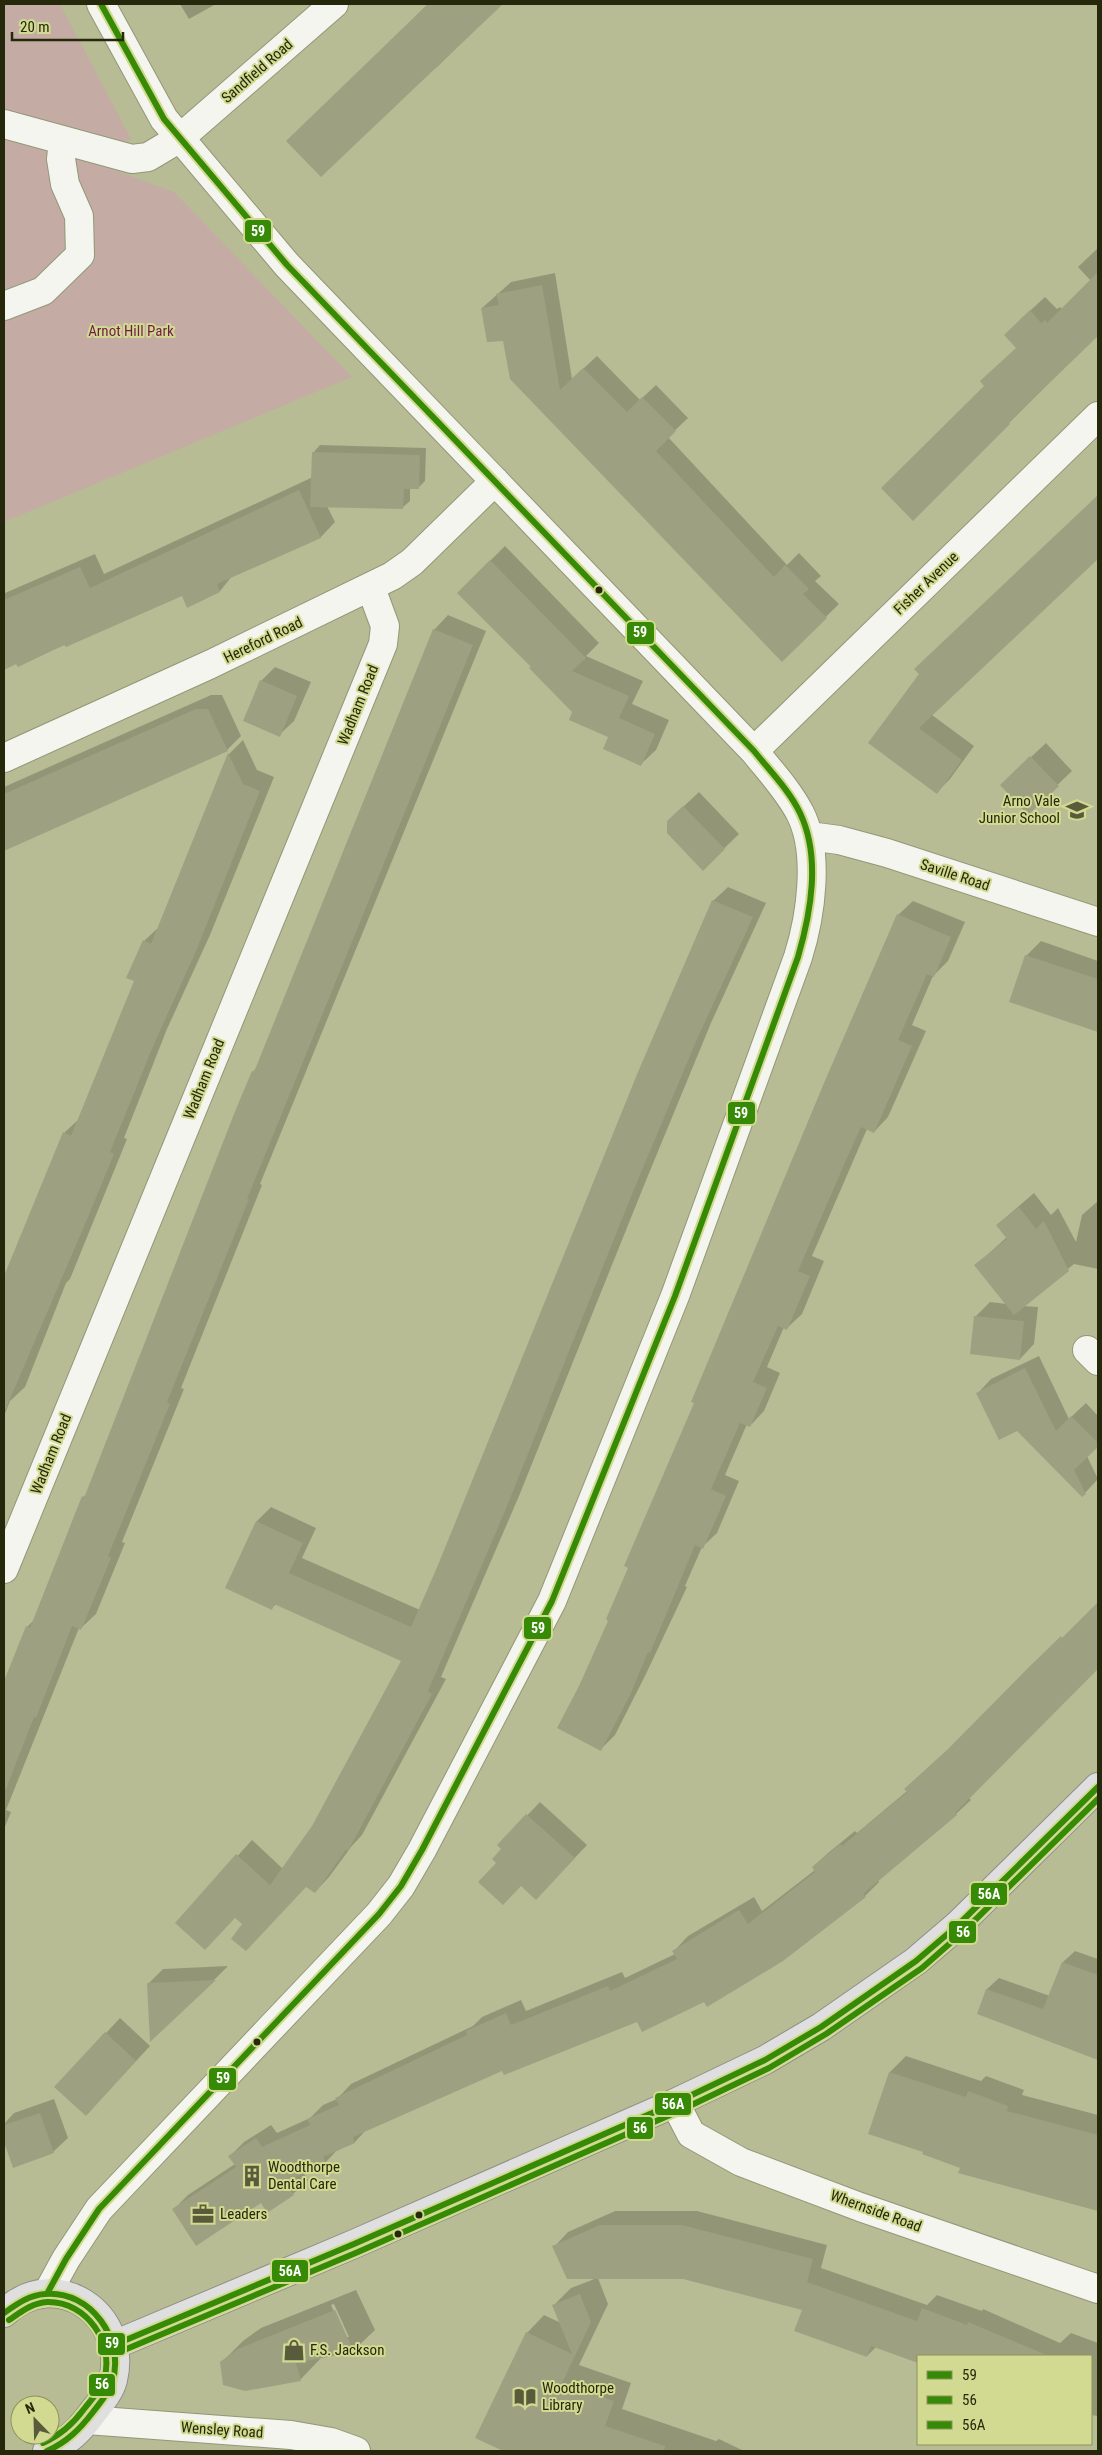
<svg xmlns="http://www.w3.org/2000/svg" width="1102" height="2455" viewBox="0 0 1102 2455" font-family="'Roboto Condensed',sans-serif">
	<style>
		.green { fill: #c4aca4 }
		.shadow { fill: #0003; fill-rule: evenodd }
		.building { fill: #9da181 }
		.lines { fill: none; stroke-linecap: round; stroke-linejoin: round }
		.minor-casing { stroke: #939777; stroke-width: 30 }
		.major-casing { stroke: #8f8f87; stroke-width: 30 }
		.minor { stroke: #f4f5ef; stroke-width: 28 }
		.major { stroke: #e0dfe0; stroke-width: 28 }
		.bus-1-casing { stroke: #d1da90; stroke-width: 10 }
		.bus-2-casing { stroke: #d1da90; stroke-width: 10 }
		.bus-3-casing { stroke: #d1da90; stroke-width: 10 }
		.bus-1 { stroke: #368a05; stroke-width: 6 }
		.bus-2 { stroke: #368a05; stroke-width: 6 }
		.bus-3 { stroke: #368a05; stroke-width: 6 }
		.bus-dot { fill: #25280a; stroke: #d1da90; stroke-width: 2 }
		.labels { text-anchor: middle; stroke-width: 4; stroke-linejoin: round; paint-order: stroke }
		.street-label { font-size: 15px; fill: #25280a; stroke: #d1da90 }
		.park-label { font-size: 15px; fill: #731b48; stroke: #d1da90 }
		.poi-label { font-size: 15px; fill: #25280a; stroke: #d1da90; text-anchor: start }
		.line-badge { stroke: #d1da90; stroke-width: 2 }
		.badge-label { font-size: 14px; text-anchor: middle; font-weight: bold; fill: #fff }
	</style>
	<rect width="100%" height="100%" fill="#b7bc95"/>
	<!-- green -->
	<path class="green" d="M4,4H60L131,139L88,160L174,192L352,377L4,522Z"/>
	<!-- shadow -->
	<path class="shadow" d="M180,4H216L189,19Z
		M428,4H501L436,68L288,141Z
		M1098,248V334L913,519L986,386L1017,347L1020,320L1045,297L1057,309L1060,307L1062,309L1091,281L1078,267Z
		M555,273L572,379L597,356L640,400L656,385L688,418L668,437L787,565L799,553L821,576L815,581L839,604L782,660L504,339L482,308L511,282Z
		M320,445L426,448L425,481L418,488H410V501L402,508L327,506L335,522L321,537L233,575L220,591L182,594L18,665L17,662L4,668L5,593L95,554L104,574L313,477V453Z
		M1098,496V558L932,715L974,746L950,779L937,792L869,742L921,674L930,656Z
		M505,546L599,643L586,656L643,681L632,704L669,720L656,750L641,764L609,736L574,712L530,667L532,666L458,593Z
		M448,615L486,631L260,1184L262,1185L181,1388L184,1389L122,1542L125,1543L96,1614L81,1628H79L6,1810L11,1812L4,1829V1685L27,1627L34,1620L83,1497L88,1493L253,1072L257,1067L434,630Z
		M275,667L311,682L294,721L279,735L261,681Z
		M211,695H222L241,736L227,750L4,850V787Z
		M243,740L257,770L274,777L210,935L167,1029L124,1138L127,1139L70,1279L66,1283L25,1387L10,1401L4,1416V1279L64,1133L79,1119L135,981L144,941L159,927L229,754Z
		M1046,743L1072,771L1028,813L1016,771Z
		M699,792L739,834L703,869L683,807Z
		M728,887L766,903L711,1023L647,1178L519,1496L441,1677L446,1679L362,1835L351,1847L329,1877L315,1892L306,1886L244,1924L235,1917L177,1923L252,1840L283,1869L313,1827L403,1661L276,1604L272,1608L257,1521L271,1507L316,1528L302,1558L420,1610L713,901Z
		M913,901L965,922L948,961L933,976L912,1025L926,1031L888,1117L874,1132L867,1129L812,1256L824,1261L802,1314L787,1328L784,1327L767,1367L780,1373L764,1411L750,1426L747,1424L725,1475L739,1481L717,1533L702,1547L685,1586L687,1587L645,1676L615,1735L600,1750L580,1687L610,1620L696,1402L898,915Z
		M1041,941L1098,961V1031L1011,1001L1026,956Z
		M1034,1193L1051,1215L1058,1208L1076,1242L1082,1215L1098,1201V1269L1074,1264L1023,1306L1038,1307L1034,1344L1020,1359L976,1316L990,1302L1007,1304L976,1265L1007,1237L997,1225Z
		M1039,1356L1069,1419L1086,1403L1098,1416V1445L1087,1456L1098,1479L1085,1493L978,1393L991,1379Z
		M1098,1603V1668L968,1797L971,1800L956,1814L878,1880L879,1882L865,1896L704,2001L638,2021L502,2069L367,2129L355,2142L339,2148L326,2162L303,2172L308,2180L293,2194L261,2201L174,2209L188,2195L235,2164L230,2156L244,2142L271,2125L277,2133L310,2118L323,2105L337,2099L351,2084L473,2026L482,2017L521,2000L526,2011L622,1972L625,1978L675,1954L674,1951L688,1936L754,1897L762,1911L815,1870L813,1867L828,1853L855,1831L857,1833L907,1791Z
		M540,1802L587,1845L549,1885L521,1884L498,1863L503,1849L499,1845Z
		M1075,1951L1098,1959V2059L979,2013L987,1989L999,1978L1050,1996L1063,1962Z
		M228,1966L215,1979L151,2039L148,1984L163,1969Z
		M120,2018L150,2046L100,2100L56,2087Z
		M906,2056L981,2081L986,2076L1024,2090L1022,2095L1098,2115V2209L960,2172L962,2167L925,2151L870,2134L890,2072Z
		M54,2099L68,2138L53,2152L14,2166L4,2138V2124L14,2113Z
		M615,2211H697L827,2245L821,2268L927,2305L937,2295L982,2311L983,2309L1060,2343L1071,2333L1098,2343V2416L1091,2415V2356H918V2362L876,2347L867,2356L804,2309L683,2278H598L608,2304L579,2365L631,2383L622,2409L716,2441L719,2439L744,2451H506L477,2437L527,2333L544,2315L561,2323L553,2306L571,2288L597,2278L554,2247L568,2232Z
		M356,2290L375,2330L353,2351L322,2357L301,2379L245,2390L222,2362L243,2341L261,2328ZM334,2304L349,2337H346L331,2305Z"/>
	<!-- building -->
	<path class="building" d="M428,4H503L321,177L286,141Z
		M1098,272V336L1009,422L1010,424L913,521L881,488L984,386L980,381L1016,348L1004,335L1030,310L1041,323L1045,320L1047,323Z
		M542,285L560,390L583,368L627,412L642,397L676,431L656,451L774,577L785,565L809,589L803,594L827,618L782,662L510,379L503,341L487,342L481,308L499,305L496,294Z
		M312,452L420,455L419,489H404L403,509L310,507Z
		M299,490L321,538L217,584L220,592L187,608L182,596L66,647L64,645L18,667L16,664L4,670V600L80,567L90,588Z
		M1098,495V559L919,728L962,760L937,794L868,743L919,674L914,669Z
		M490,560L586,658L572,671L629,696L619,718L655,734L641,766L603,749L608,737L569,720L572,712L528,667L534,670L457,593Z
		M433,629L473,645L247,1199H249L167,1402L170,1404L108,1556L111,1558L81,1630L72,1626L36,1718L34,1717L6,1789L4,1788V1681L26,1626L30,1628L82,1496L84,1498L236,1109L252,1071L254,1072Z
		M260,680L297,696L280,737L243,721Z
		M196,709H208L228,751L4,851V794Z
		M228,753L243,784L260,791L196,951L154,1044L110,1152L114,1154L88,1217L4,1413V1276L63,1132L71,1136L134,981L126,978L143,940L151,944Z
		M1030,756L1059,786L1028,815L1000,785Z
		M683,806L725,849L703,871L667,833V821Z
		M712,900L753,917L697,1039L632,1194L505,1511L428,1691L432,1694L348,1851L346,1850L315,1893L306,1887L246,1951L231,1939L242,1924L235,1918L205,1950L175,1923L236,1854L270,1885L312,1826L401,1661L274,1604L272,1610L225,1588L256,1521L303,1543L289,1573L411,1627L438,1565L638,1072Z
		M897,914L951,937L934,977L927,974L898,1040L912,1046L874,1133L861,1127L846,1160L798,1271L810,1276L787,1330L778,1326L753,1382L767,1388L750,1427L740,1423L711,1489L726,1496L703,1549L695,1545L650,1653L648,1652L630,1695L601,1751L557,1728L579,1686L608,1621L606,1619L628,1568L624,1566L694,1403L691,1402L824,1083Z
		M1025,955L1098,979V1032L1009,1002Z
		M1019,1207L1036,1229L1044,1221L1069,1271L1014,1315L974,1265L1007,1239L996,1225Z
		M974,1316L1024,1321L1020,1360L970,1354Z
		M1025,1368L1056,1431L1071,1416L1098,1443V1447L1074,1470L1086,1494L1082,1497L1017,1431L999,1440L976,1393Z
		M1098,1602V1669L955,1813L957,1815L863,1894L866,1897L783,1961L707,2007L704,2002L642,2032L637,2022L504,2075L502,2071L353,2137L355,2143L323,2157L326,2163L285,2182L294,2195L267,2213L261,2203L196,2246L172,2209L236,2167L228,2156L256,2138L262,2147L310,2125L307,2119L339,2105L335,2098L467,2035L466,2031L506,2013L511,2025L608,1986L610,1991L677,1959L672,1951L739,1910L748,1924L815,1872L812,1867L840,1844L842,1846L907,1792L904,1789L947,1750L1029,1667L1061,1636L1062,1638Z
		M526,1814L575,1858L536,1900L521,1886L503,1905L478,1882L496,1863L492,1859L501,1849L497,1845Z
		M1062,1962L1098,1975V2060L977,2014L986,1989L1043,2009Z
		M216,1980L150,2042L147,1983Z
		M105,2032L136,2061L86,2116L54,2087Z
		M889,2072L966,2097L968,2091L1008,2106L1007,2111L1098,2135V2211L958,2173L960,2168L922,2154L923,2152L868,2134Z
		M40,2113L54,2153L13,2168L4,2142V2125Z
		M600,2225H682L813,2259L807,2282L917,2321L922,2308L967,2325L968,2322L1049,2356H918V2363L871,2346L867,2357L794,2331L802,2310L683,2279H567L552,2246Z
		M580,2294L591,2322L562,2383L614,2401L605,2426L665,2446L664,2451H503L475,2438L526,2332L572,2354L552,2305Z
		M335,2310L354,2352L296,2363L301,2381L245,2391L223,2385L220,2362L238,2349Z"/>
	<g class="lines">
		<!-- minor casing -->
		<g class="minor-casing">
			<path id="minor" d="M4,124L132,159L148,157L180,138L334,4
				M4,306L43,291L80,255L79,216L65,184L61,159L63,141
				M754,751L1098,416
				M4,758L211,664L392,576L412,562L495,481
				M809,836L839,840L887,853L1098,922
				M1087,1350L1098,1361
				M4,1569L383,644L385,626L371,588
				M675,2103L691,2134L741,2162L860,2207L1098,2289
				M48,2292L66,2259L99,2209L379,1914L401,1886L422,1850L552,1601L675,1296L798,957C811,916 820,852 800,813C788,790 770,771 754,751L287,265L164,119L101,4
				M87,2420L291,2435L331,2442L356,2451"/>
		</g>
		<!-- major casing -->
		<g class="major-casing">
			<path id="major" d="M4,2313C55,2264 129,2314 113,2380C110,2392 100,2403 93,2412C80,2430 67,2443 47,2451
				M114,2345L354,2244L675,2103L765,2060L821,2027L916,1961L958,1925L1098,1787"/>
		</g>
		<!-- minor -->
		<use href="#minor" class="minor"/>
		<!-- major -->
		<use href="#major" class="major"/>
		<!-- bus-1 casing -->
		<g class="bus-1-casing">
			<path id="bus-1" d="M48,2292L66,2259L99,2209L379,1914L401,1886L422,1850L552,1601L675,1296L798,957C811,912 821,857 800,813C789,790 770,771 754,751L287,265L164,119L101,4
				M4,2313C17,2304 29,2295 45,2294C91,2290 126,2340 112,2383C108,2394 100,2403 93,2412C80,2429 67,2442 47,2451"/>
		</g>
		<!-- bus-2 casing -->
		<g class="bus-2-casing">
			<path id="bus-2" d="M9,2320C21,2312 32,2303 47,2302C87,2301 115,2343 104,2380C100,2391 91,2400 84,2409C73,2424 61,2435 43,2443
				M117,2353L358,2252L679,2111L769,2068L826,2034L922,1968L964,1931L1098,1799"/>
		</g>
		<!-- bus-3 casing -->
		<g class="bus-3-casing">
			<path id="bus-3" d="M114,2345L354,2244L675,2103L765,2060L821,2027L916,1961L958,1925L1098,1787"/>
		</g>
		<!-- bus-1 -->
		<use href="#bus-1" class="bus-1"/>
		<!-- bus-2 -->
		<use href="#bus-2" class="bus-2"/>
		<!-- bus-3 -->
		<use href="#bus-3" class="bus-3"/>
	</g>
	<!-- icons -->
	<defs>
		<g id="school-bare" transform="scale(1.725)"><path d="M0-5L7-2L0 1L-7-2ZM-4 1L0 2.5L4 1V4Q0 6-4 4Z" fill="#585c3b" stroke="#d1da90" stroke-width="2.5" paint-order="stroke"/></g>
		<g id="building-bare" transform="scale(1.725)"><path d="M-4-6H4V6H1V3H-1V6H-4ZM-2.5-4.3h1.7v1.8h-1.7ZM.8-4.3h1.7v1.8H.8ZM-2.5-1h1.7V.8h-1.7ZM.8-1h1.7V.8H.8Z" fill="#585c3b" stroke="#d1da90" stroke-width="2.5" paint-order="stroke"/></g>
		<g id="office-bare" transform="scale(1.725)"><path d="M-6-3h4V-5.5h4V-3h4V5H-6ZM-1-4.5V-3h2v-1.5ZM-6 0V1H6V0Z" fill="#585c3b" stroke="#d1da90" stroke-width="2.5" paint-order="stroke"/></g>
		<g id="shop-bare" transform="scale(1.725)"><path d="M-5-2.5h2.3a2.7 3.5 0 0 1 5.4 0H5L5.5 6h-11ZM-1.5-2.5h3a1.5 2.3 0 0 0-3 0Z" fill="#585c3b" stroke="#d1da90" stroke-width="2.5" paint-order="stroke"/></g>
		<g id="library-bare" transform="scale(1.725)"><path d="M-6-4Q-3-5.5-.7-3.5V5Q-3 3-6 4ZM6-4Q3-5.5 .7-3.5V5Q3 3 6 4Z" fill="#585c3b" stroke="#d1da90" stroke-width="2.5" paint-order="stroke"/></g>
	</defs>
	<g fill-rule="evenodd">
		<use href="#school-bare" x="1077" y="810"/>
		<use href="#building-bare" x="252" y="2176"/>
		<use href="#office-bare" x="203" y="2214"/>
		<use href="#shop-bare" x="294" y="2350"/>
		<use href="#library-bare" x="525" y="2397"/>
	</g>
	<!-- markers -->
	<g class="bus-dot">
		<circle cx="599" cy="590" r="4.5"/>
		<circle cx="257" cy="2042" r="4.5"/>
		<circle cx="419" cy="2215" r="4.5"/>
		<circle cx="398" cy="2234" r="4.5"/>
	</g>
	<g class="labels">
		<!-- street labels -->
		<g class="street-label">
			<text transform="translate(257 71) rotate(-41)" y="5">Sandfield Road</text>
			<text transform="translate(926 583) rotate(-44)" y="5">Fisher Avenue</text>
			<text transform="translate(263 640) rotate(-26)" y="5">Hereford Road</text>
			<text transform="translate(358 705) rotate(-68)" y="5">Wadham Road</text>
			<text transform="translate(955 875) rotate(18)" y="5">Saville Road</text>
			<text transform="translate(204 1079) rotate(-68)" y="5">Wadham Road</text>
			<text transform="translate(51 1454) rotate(-68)" y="5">Wadham Road</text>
			<text transform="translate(876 2211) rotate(20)" y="5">Whernside Road</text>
			<text transform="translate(222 2430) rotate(4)" y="5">Wensley Road</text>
		</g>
		<!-- park labels -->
		<g class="park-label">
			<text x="131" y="336">Arnot Hill Park</text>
		</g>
		<!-- poi labels -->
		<g class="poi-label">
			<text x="1060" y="806" text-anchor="end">Arno Vale<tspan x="1060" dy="17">Junior School</tspan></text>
			<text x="268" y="2172">Woodthorpe<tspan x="268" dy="17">Dental Care</tspan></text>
			<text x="220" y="2219">Leaders</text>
			<text x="310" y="2355">F.S. Jackson</text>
			<text x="542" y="2393">Woodthorpe<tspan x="542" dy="17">Library</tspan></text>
		</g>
	</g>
	<g class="line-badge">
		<rect x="244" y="219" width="28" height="24" rx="5" fill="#368a05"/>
		<rect x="626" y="621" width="29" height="24" rx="5" fill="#368a05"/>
		<rect x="727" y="1101" width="29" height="24" rx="5" fill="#368a05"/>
		<rect x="523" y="1616" width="29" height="24" rx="5" fill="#368a05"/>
		<rect x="970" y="1882" width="38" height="24" rx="5" fill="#368a05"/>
		<rect x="948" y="1920" width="29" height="24" rx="5" fill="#368a05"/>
		<rect x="208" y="2067" width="29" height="24" rx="5" fill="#368a05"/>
		<rect x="654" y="2092" width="38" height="24" rx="5" fill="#368a05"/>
		<rect x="626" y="2116" width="28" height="24" rx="5" fill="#368a05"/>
		<rect x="271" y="2259" width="38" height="24" rx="5" fill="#368a05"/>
		<rect x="97" y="2332" width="29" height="24" rx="5" fill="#368a05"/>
		<rect x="88" y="2373" width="28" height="24" rx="5" fill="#368a05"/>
	</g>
	<g class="badge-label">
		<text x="258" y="236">59</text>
		<text x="640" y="637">59</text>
		<text x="741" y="1118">59</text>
		<text x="538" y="1633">59</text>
		<text x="989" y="1899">56A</text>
		<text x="963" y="1937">56</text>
		<text x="223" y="2083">59</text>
		<text x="673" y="2109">56A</text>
		<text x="640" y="2133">56</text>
		<text x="290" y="2276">56A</text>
		<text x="112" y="2348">59</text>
		<text x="102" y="2389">56</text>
	</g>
	<!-- border -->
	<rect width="1102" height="2455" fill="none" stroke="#25280a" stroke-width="10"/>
	<!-- legend -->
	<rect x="917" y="2355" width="175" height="90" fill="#d1da90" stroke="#8c935a"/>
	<rect x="927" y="2371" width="25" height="8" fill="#368a05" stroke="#8c935a"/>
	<text x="962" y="2380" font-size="15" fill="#25280a">59</text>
	<rect x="927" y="2396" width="25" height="8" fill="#368a05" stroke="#8c935a"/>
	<text x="962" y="2405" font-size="15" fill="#25280a">56</text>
	<rect x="927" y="2421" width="25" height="8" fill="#368a05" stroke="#8c935a"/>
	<text x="962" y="2430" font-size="15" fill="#25280a">56A</text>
	<!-- north arrow -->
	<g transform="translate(35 2420) rotate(337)"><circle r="24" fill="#d1da90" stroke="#8c935a"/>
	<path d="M0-4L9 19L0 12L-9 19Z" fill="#585c3b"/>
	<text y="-8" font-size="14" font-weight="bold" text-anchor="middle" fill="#25280a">N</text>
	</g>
	<!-- scale -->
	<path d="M12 32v8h111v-8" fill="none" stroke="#25280a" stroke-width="2.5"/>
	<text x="20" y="32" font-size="15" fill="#25280a" stroke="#d1da90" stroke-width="4" paint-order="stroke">20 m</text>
</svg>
